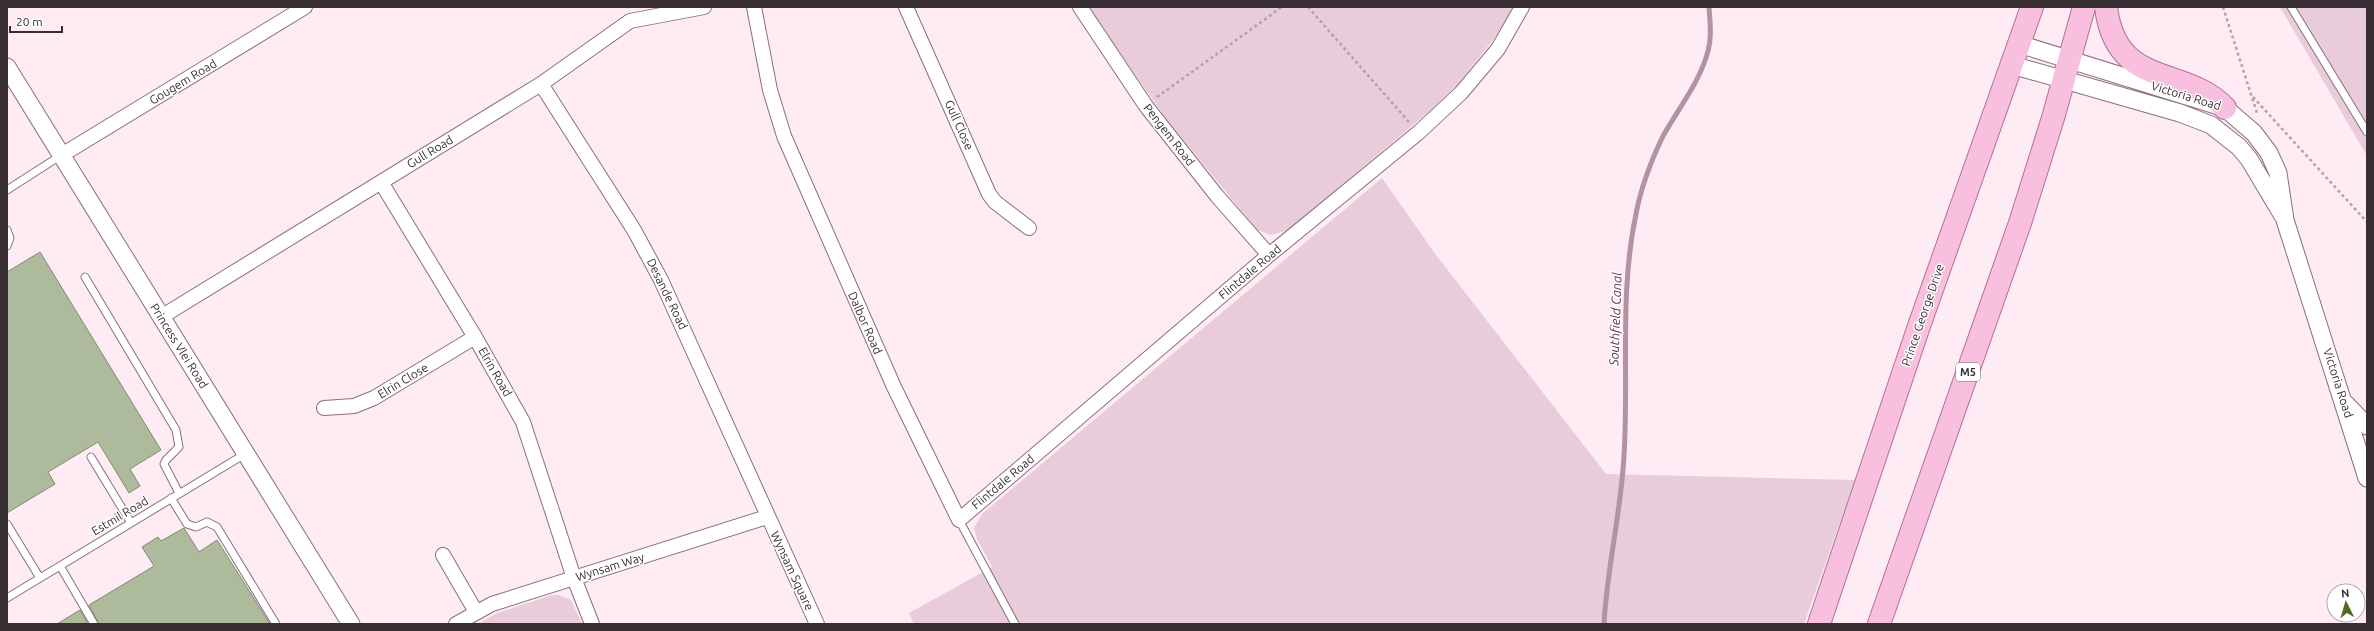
<svg xmlns="http://www.w3.org/2000/svg" width="2374" height="631" viewBox="0 0 2374 631" font-family="Ubuntu,sans-serif">
	<style>
		.green { fill: #e8ccd9 }
		.lines { fill: none; stroke-linecap: round; stroke-linejoin: round }
		.stream { stroke: #b392a2; stroke-width: 5 }
		.building { fill: #adba9c; stroke: #818c73 }
		.service-casing { stroke: #8a6f7c; stroke-width: 9 }
		.minor-casing { stroke: #8a6f7c; stroke-width: 16 }
		.tertiary-casing { stroke: #8a6f7c; stroke-width: 19 }
		.primary-casing { stroke: #b37094; stroke-width: 24 }
		.path { stroke: #b2a2aa; stroke-width: 2.5; stroke-dasharray: 3 3; stroke-linecap: butt }
		.service { stroke: #fff; stroke-width: 7 }
		.minor { stroke: #fff; stroke-width: 14 }
		.tertiary { stroke: #fff; stroke-width: 17 }
		.primary { stroke: #f9bfde; stroke-width: 22 }
		.labels { text-anchor: middle; stroke-width: 3; stroke-linejoin: round; paint-order: stroke }
		.shield { fill: #fff; stroke: #746c70; stroke-width: 1 }
		.shield-label { font-size: 11px; font-weight: bold; fill: #382d32 }
		.street-label { font-size: 12px; fill: #382d32; stroke: #fff }
		.water-label { font-size: 13px; font-style: italic; fill: #62334d; stroke: #fff }
	</style>
	<rect width="100%" height="100%" fill="#feebf4"/>
	<!-- green -->
	<path class="green" d="M1087,7H1514L1496,36L1458,84L1437,105L1288,230L1271,235L1256,229L1168,121Z
		M2280,7H2367V156Z
		M1382,178L1436,255L1606,474L1855,480L1804,624H914L909,613L992,567L977,539L974,528L982,514Z
		M552,595H559L571,600L582,624H478L497,613Z"/>
	<g class="lines">
		<!-- stream -->
		<path class="stream" d="M1604,624C1607,567 1621,513 1624,456C1629,375 1619,294 1636,214C1641,187 1651,161 1663,136C1678,109 1700,82 1708,51C1712,37 1710,22 1709,7"/>
	</g>
	<!-- building -->
	<path class="building" d="M40,252L161,450L130,469L140,486L129,493L98,442L48,472L55,484L7,513V272Z
		M184,528L199,552L217,540L270,624H99L89,605L154,566L142,547L158,537L161,541Z
		M80,610L88,624H57Z"/>
	<g class="lines">
		<!-- service casing -->
		<g class="service-casing">
			<path id="service" d="M2291,7L2367,132
				M7,190L60,156
				M7,230L10,238L7,246
				M85,277L176,430L179,447L166,460L164,464L179,493
				M91,457L131,523
				M171,498L187,524L196,527L207,522L217,527L276,624
				M959,520L1015,624
				M7,524L40,578
				M60,566L94,624
				M7,598L245,454"/>
		</g>
		<!-- minor casing -->
		<g class="minor-casing">
			<path id="minor" d="M754,7L770,90L784,136L894,387L959,520L1269,255L1418,133L1461,93L1498,49L1522,7
				M906,7L989,194L995,202L1029,228
				M1080,7L1146,106L1217,196L1269,255
				M541,84L634,230L661,280L817,624
				M60,156L305,7
				M381,182L475,337L523,422L574,578L592,624
				M161,317L541,84L630,21L704,7
				M324,408L354,406L374,398L475,337
				M443,555L476,612
				M456,624L492,604L767,517"/>
		</g>
		<!-- tertiary casing -->
		<g class="tertiary-casing">
			<path id="tertiary" d="M2019,44L2225,108L2254,133L2269,153L2278,173L2285,220L2367,478
				M2012,65L2180,113L2211,125L2239,147L2249,159L2283,216
				M7,67L351,624
				M2346,404L2367,426"/>
		</g>
		<!-- primary casing -->
		<g class="primary-casing">
			<path id="primary" d="M2106,7C2116,90 2185,65 2225,108
				M1819,624L1919,326L2032,7
				M1879,624L2020,223L2053,118L2084,7"/>
		</g>
		<!-- path -->
		<path class="path" d="M1308,7L1409,122
			M2223,7L2257,113
			M1157,97L1282,7
			M2253,97L2367,222"/>
		<!-- service -->
		<use href="#service" class="service"/>
		<!-- minor -->
		<use href="#minor" class="minor"/>
		<!-- tertiary -->
		<use href="#tertiary" class="tertiary"/>
		<!-- primary -->
		<use href="#primary" class="primary"/>
	</g>
	<g class="labels">
		<!-- shield labels -->
		<rect class="shield" x="1956" y="363" width="24" height="18" rx="3"/>
		<g class="shield-label">
			<text x="1968" y="376">M5</text>
		</g>
		<!-- street labels -->
		<g class="street-label">
			<text transform="translate(183 82) rotate(-31)" y="4">Gougem Road</text>
			<text transform="translate(2186 96) rotate(17)" y="4">Victoria Road</text>
			<text transform="translate(959 125) rotate(66)" y="4">Gull Close</text>
			<text transform="translate(1169 135) rotate(52)" y="4">Pengem Road</text>
			<text transform="translate(430 152) rotate(-31)" y="4">Gull Road</text>
			<text transform="translate(1250 272) rotate(-40)" y="4">Flintdale Road</text>
			<text transform="translate(667 294) rotate(64)" y="4">Desande Road</text>
			<text transform="translate(1923 315) rotate(-71)" y="4">Prince George Drive</text>
			<text transform="translate(865 323) rotate(66)" y="4">Dalbor Road</text>
			<text transform="translate(179 346) rotate(58)" y="4">Princess Vlei Road</text>
			<text transform="translate(495 372) rotate(60)" y="4">Elrin Road</text>
			<text transform="translate(403 381) rotate(-31)" y="4">Elrin Close</text>
			<text transform="translate(2338 383) rotate(72)" y="4">Victoria Road</text>
			<text transform="translate(1003 482) rotate(-40)" y="4">Flintdale Road</text>
			<text transform="translate(120 516) rotate(-31)" y="4">Estmil Road</text>
			<text transform="translate(610 567) rotate(-17)" y="4">Wynsam Way</text>
			<text transform="translate(792 571) rotate(65)" y="4">Wynsam Square</text>
		</g>
		<!-- water labels -->
		<g class="water-label">
			<text transform="translate(1615 319) rotate(-88)" y="5">Southfield Canal</text>
		</g>
	</g>
	<!-- border -->
	<rect width="2374" height="631" fill="none" stroke="#382d32" stroke-width="16"/>
	<!-- north arrow -->
	<g transform="translate(2346 603) rotate(355)"><circle r="19" fill="#ffffff" stroke="#afabad"/>
	<path d="M0-3L7 15L0 10L-7 15Z" fill="#526c1f"/>
	<text y="-6" font-size="11" font-weight="bold" text-anchor="middle" fill="#382d32">N</text>
	</g>
	<!-- scale -->
	<path d="M10 26v6h52v-6" fill="none" stroke="#382d32" stroke-width="2"/>
	<text x="16" y="26" font-size="12" fill="#382d32" stroke="#ffffff" stroke-width="3" paint-order="stroke">20 m</text>
</svg>
